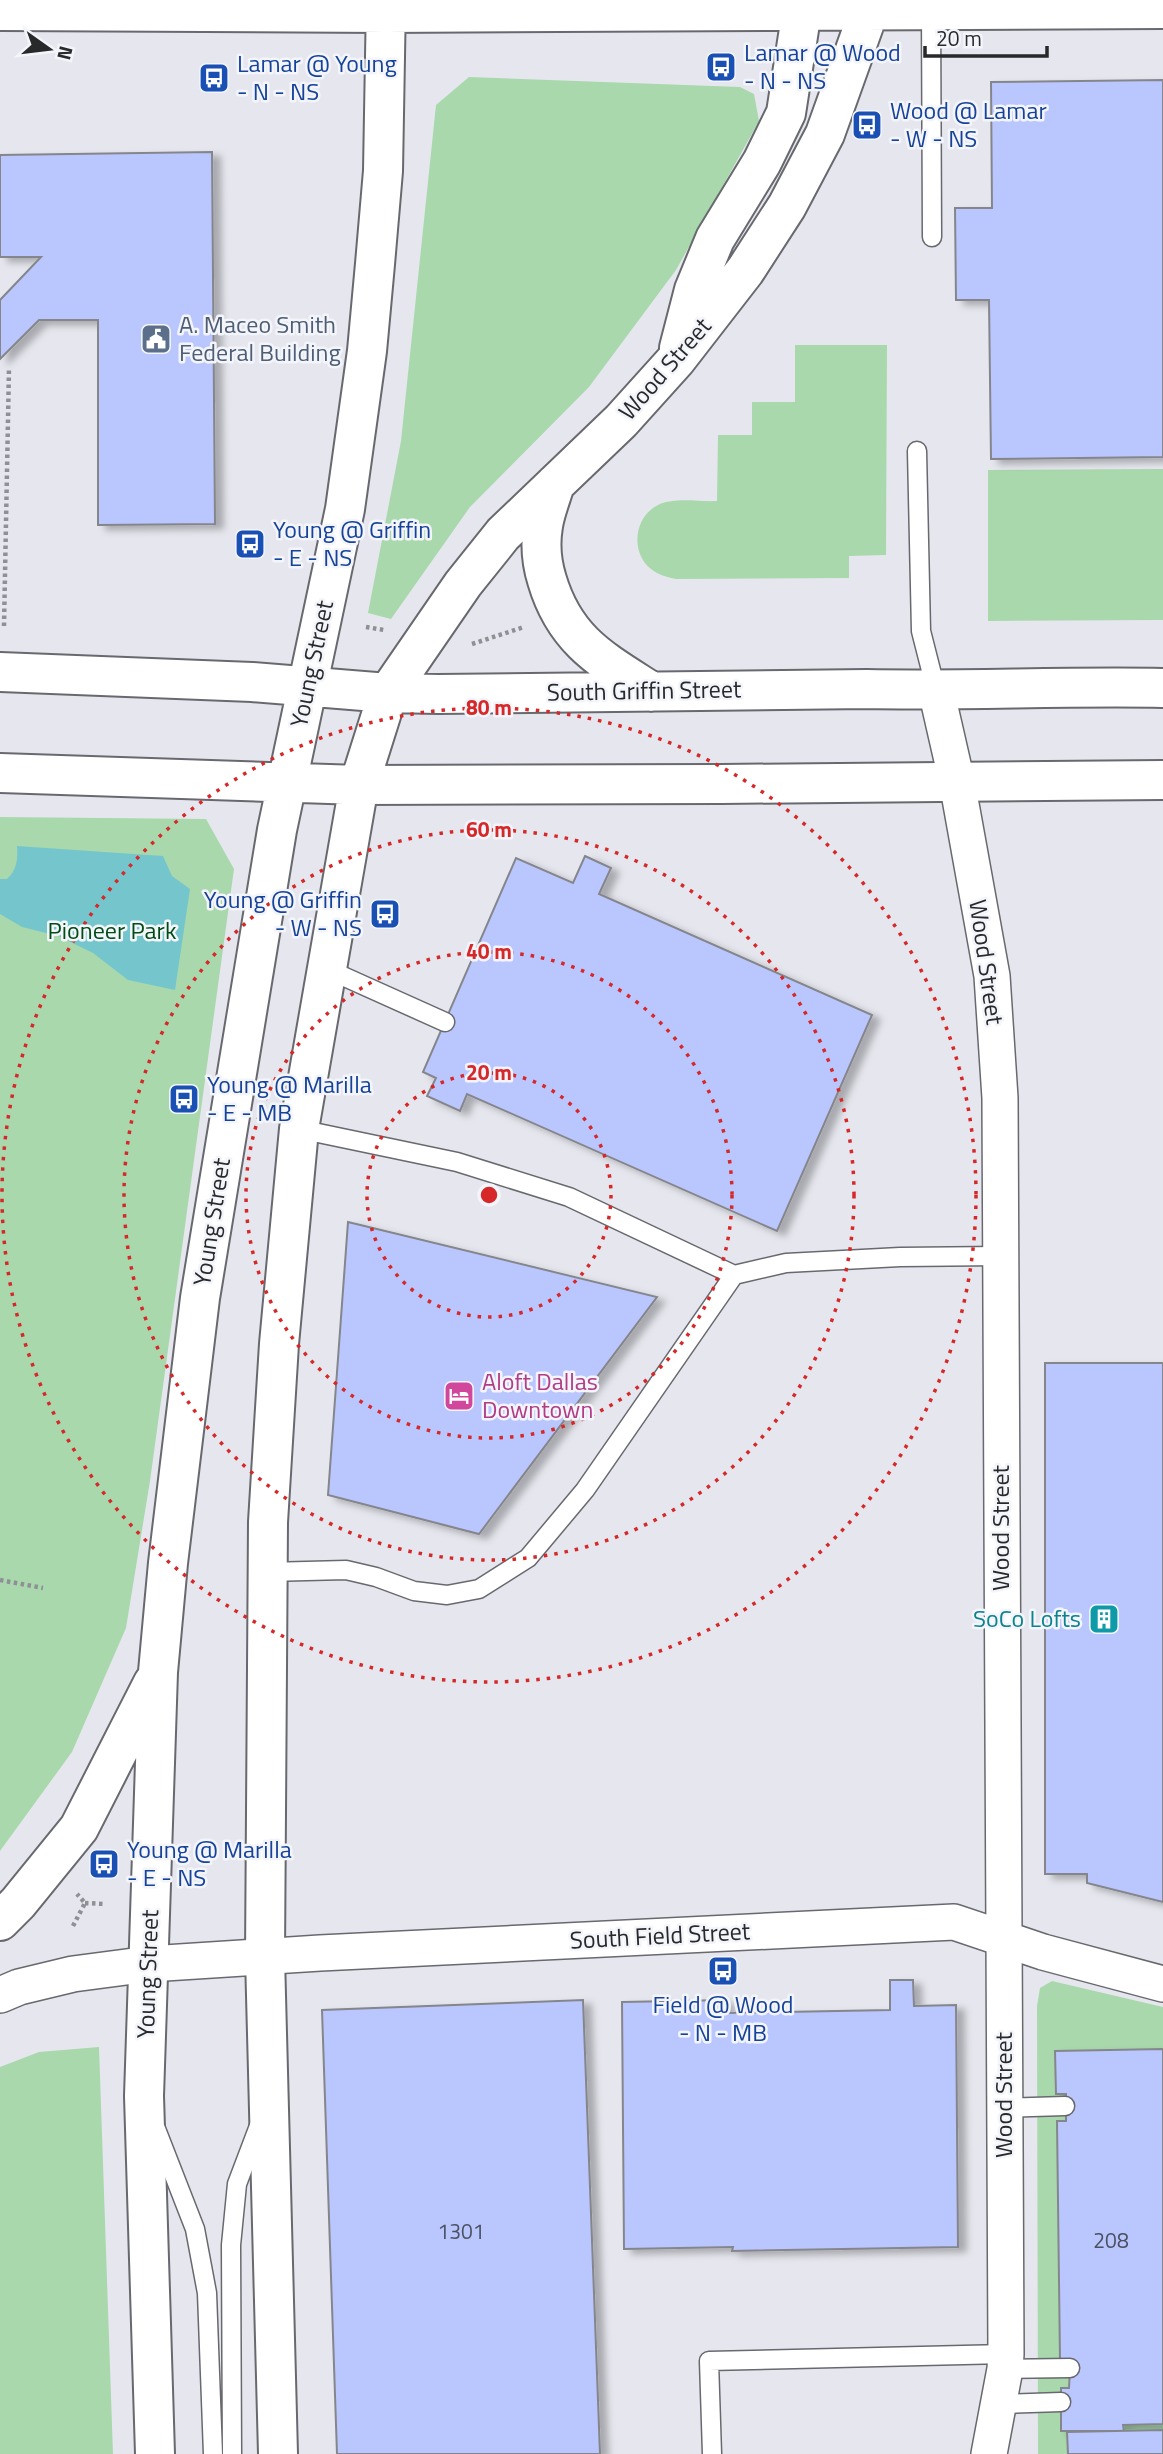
<svg xmlns="http://www.w3.org/2000/svg" width="1163" height="2454" viewBox="0 0 1163 2454" font-family="'Titillium Web',sans-serif">
	<style>
		.green { fill: #a9d8ad }
		.water { fill: #75c6cc }
		.building { fill: #bac6fe; stroke: #85868c; stroke-width: 2; filter: url(#shadow) }
		.lines { fill: none; stroke-linecap: round; stroke-linejoin: round }
		.service-casing { stroke: #68696f; stroke-width: 21 }
		.minor-casing { stroke: #68696f; stroke-width: 38 }
		.secondary-casing { stroke: #68696f; stroke-width: 42 }
		.path { stroke: #8f9095; stroke-width: 4.5; stroke-dasharray: 3.5 3.5; stroke-linecap: butt }
		.service { stroke: #fff; stroke-width: 18 }
		.minor { stroke: #fff; stroke-width: 35 }
		.secondary { stroke: #fff; stroke-width: 38 }
		.ring { fill: none; stroke: #d62828; stroke-width: 3.5; stroke-dasharray: 3.5 7 }
		.labels { text-anchor: middle; stroke-width: 5; stroke-linejoin: round; paint-order: stroke }
		.number-label { font-size: 21px; fill: #4c5060 }
		.transit-label { font-size: 24px; fill: #164399; stroke: #f3f5fb; text-anchor: start }
		.service-label { font-size: 24px; fill: #4e5e75; stroke: #f3f5fb; text-anchor: start }
		.street-label { font-size: 24px; fill: #28292b; stroke: #f3f5fb }
		.park-label { font-size: 24px; fill: #004c16; stroke: #f3f5fb }
		.hotel-label { font-size: 24px; fill: #b23c85; stroke: #f3f5fb; text-anchor: start }
		.culture-label { font-size: 24px; fill: #0d838f; stroke: #f3f5fb; text-anchor: end }
		.centre { fill: #d62828; stroke: #f3f5fb; stroke-width: 3.5 }
		.ring-label { font-size: 21px; text-anchor: middle; font-weight: bold; fill: #d62828; stroke: #f3f5fb; stroke-width: 5; stroke-linejoin: round; paint-order: stroke }
	</style>
	<defs>
		<filter id="shadow"><feDropShadow dx="8" dy="4.5" stdDeviation="3.5" flood-color="#0004"/></filter>
	</defs>
	<rect width="100%" height="100%" fill="#e6e7ee"/>
	<!-- green -->
	<path class="green" d="M469,77L740,87L754,94L759,121L676,270L589,387L470,507L391,619L368,613L401,441L436,105Z
		M795,345H887L886,555L849,556V578L676,579C667,577 658,575 651,569C630,552 634,517 658,505C675,497 699,502 717,501L718,435H752V402H795Z
		M1163,469V620L988,621V470Z
		M0,817L206,819L234,869L150,1481L126,1628L72,1752L0,1851Z
		M1052,1981L1163,2007V2454H1038L1037,2006L1040,1988Z
		M99,2047L113,2454H0V2067L39,2052Z"/>
	<!-- water -->
	<path class="water" d="M17,846L163,856L172,876L190,889L175,990L128,980L93,953L58,936L22,927L0,914V879H7C17,870 18,859 17,846Z"/>
	<!-- building -->
	<path class="building" d="M1163,80V457L991,459L989,300H956L955,208H992L991,82Z
		M212,152L215,524L98,525V320H39L0,359V300L41,257H0V155Z
		M585,856L611,868L599,894L872,1015L777,1231L467,1094L460,1111L427,1096L436,1078L423,1072L516,858L573,883Z
		M348,1222L657,1297L479,1534L328,1495Z
		M1045,1363H1163V1902L1087,1883V1874H1045Z
		M890,1980H913L914,2006L956,2005L958,2247L732,2251L733,2247L624,2249L622,2002L726,2000V2013L890,2010Z
		M583,2000L600,2454H337L322,2010Z
		M1163,2049V2424L1123,2425L1124,2431H1061V2388H1069L1070,2368L1060,2360L1057,2121H1066V2094H1056L1055,2051Z
		M1163,2430V2454H1068L1067,2432Z"/>
	<g class="lines">
		<!-- service casing -->
		<g class="service-casing">
			<path id="service" d="M931,9L932,237
				M917,451L921,631L936,690
				M327,969L445,1022
				M299,1129L457,1162L569,1197L734,1275
				M267,1572L346,1570L376,1577L414,1591L447,1595L479,1589L528,1558L585,1490L734,1275L786,1263L900,1257L1000,1256
				M1004,2108L1065,2106
				M156,2129L195,2229L207,2293L213,2454
				M1005,2369L1070,2368
				M999,2404L1061,2402
				M232,2454L231,2245L237,2184L259,2126
				M712,2454L709,2361L1006,2354"/>
		</g>
		<!-- minor casing -->
		<g class="minor-casing">
			<path id="minor" d="M936,690L957,782L992,976L1000,1098L1006,2354L1005,2369L989,2454
				M0,1995L19,1987L73,1974L149,1964L320,1953L954,1922L1043,1952L1163,1984"/>
		</g>
		<!-- secondary casing -->
		<g class="secondary-casing">
			<path id="secondary" d="M0,11L386,13L1163,9
				M679,348L694,290L715,239L762,162L786,113L802,10
				M555,484C551,498 545,512 543,526C540,544 542,564 547,580C565,641 602,660 652,692
				M0,672L252,682L388,693L438,694L867,689C965,691 1064,686 1163,688
				M0,773L359,785L721,784L1163,780
				M0,1921L18,1903L79,1828L153,1683
				M155,2454L144,2096L158,1672L168,1563L200,1298L277,830L345,509L367,351L375,264L383,171L386,0
				M278,2454L265,1957L268,1522L279,1344L299,1129L359,785L388,693L463,584L503,534L621,421L676,360L745,271L787,206L825,134L873,0"/>
		</g>
		<!-- path -->
		<path class="path" d="M4,626L9,368
			M366,627L384,630
			M472,644L524,627
			M0,1580L43,1588
			M85,1903L105,1904
			M73,1926L85,1903L77,1894"/>
		<!-- service -->
		<use href="#service" class="service"/>
		<!-- minor -->
		<use href="#minor" class="minor"/>
		<!-- secondary -->
		<use href="#secondary" class="secondary"/>
	</g>
	<!-- distance rings -->
	<g class="ring">
		<circle cx="489" cy="1195" r="122"/>
		<circle cx="489" cy="1195" r="243"/>
		<circle cx="489" cy="1195" r="365"/>
		<circle cx="489" cy="1195" r="487"/>
	</g>
	<!-- icons -->
	<defs>
		<g id="bus-square" transform="scale(1.575)"><rect x="-9" y="-9" width="18" height="18" rx="4" fill="#1a4fb4" stroke="#f3f5fb"/><path d="M-5-6H5V4H4V6H2V4H-2V6H-4V4H-5ZM-3.5-4V0h7V-4ZM-3.5 1.2v1.5H-2V1.2ZM2 1.2v1.5H3.5V1.2Z" fill="#fff"/></g>
		<g id="civic-square" transform="scale(1.575)"><rect x="-9" y="-9" width="18" height="18" rx="4" fill="#5c6f8a" stroke="#f3f5fb"/><path d="M-.6-6.5H3V-4.5H.6V-3L4-1V1h2V6H-6V1h2V-1L-.6-3ZM-1.2 2.5V6h2.4V2.5Z" fill="#fff"/></g>
		<g id="hotel-square" transform="scale(1.575)"><rect x="-9" y="-9" width="18" height="18" rx="4" fill="#d1479c" stroke="#f3f5fb"/><path d="M-6-4.5h1.5V1H6V5H4.5V3h-9V5H-6ZM-4 0a1.8 1.8 0 1 1 3.6 0ZM.5 0V-2.5h3Q6-2.5 6 0Z" fill="#fff"/></g>
		<g id="building-square" transform="scale(1.575)"><rect x="-9" y="-9" width="18" height="18" rx="4" fill="#0f9aa8" stroke="#f3f5fb"/><path d="M-4-6H4V6H1V3H-1V6H-4ZM-2.5-4.3h1.7v1.8h-1.7ZM.8-4.3h1.7v1.8H.8ZM-2.5-1h1.7V.8h-1.7ZM.8-1h1.7V.8H.8Z" fill="#fff"/></g>
	</defs>
	<g fill-rule="evenodd">
		<use href="#bus-square" x="721" y="67"/>
		<use href="#bus-square" x="214" y="78"/>
		<use href="#bus-square" x="867" y="125"/>
		<use href="#civic-square" x="156" y="339"/>
		<use href="#bus-square" x="250" y="544"/>
		<use href="#bus-square" x="385" y="914"/>
		<use href="#bus-square" x="184" y="1099"/>
		<use href="#hotel-square" x="459" y="1396"/>
		<use href="#building-square" x="1104" y="1619"/>
		<use href="#bus-square" x="104" y="1864"/>
		<use href="#bus-square" x="723" y="1971"/>
	</g>
	<g class="labels">
		<!-- number labels -->
		<g class="number-label">
			<text x="461" y="2239">1301</text>
			<text x="1111" y="2248">208</text>
		</g>
		<!-- transit labels -->
		<g class="transit-label">
			<text x="744" y="61">Lamar @ Wood<tspan x="744" dy="28">- N - NS</tspan></text>
			<text x="237" y="72">Lamar @ Young<tspan x="237" dy="28">- N - NS</tspan></text>
			<text x="890" y="119">Wood @ Lamar<tspan x="890" dy="28">- W - NS</tspan></text>
			<text x="273" y="538">Young @ Griffin<tspan x="273" dy="28">- E - NS</tspan></text>
			<text x="362" y="908" text-anchor="end">Young @ Griffin<tspan x="362" dy="28">- W - NS</tspan></text>
			<text x="207" y="1093">Young @ Marilla<tspan x="207" dy="28">- E - MB</tspan></text>
			<text x="127" y="1858">Young @ Marilla<tspan x="127" dy="28">- E - NS</tspan></text>
			<text x="723" y="2013" text-anchor="middle">Field @ Wood<tspan x="723" dy="28">- N - MB</tspan></text>
		</g>
		<!-- service labels -->
		<g class="service-label">
			<text x="179" y="333">A. Maceo Smith<tspan x="179" dy="28">Federal Building</tspan></text>
		</g>
		<!-- street labels -->
		<g class="street-label">
			<text transform="translate(665 369) rotate(-49)" y="8">Wood Street</text>
			<text transform="translate(312 664) rotate(-78)" y="8">Young Street</text>
			<text transform="translate(644 691) rotate(-1)" y="8">South Griffin Street</text>
			<text transform="translate(986 962) rotate(82)" y="8">Wood Street</text>
			<text transform="translate(212 1222) rotate(-81)" y="8">Young Street</text>
			<text transform="translate(1001 1528) rotate(-90)" y="8">Wood Street</text>
			<text transform="translate(660 1936) rotate(-3)" y="8">South Field Street</text>
			<text transform="translate(148 1974) rotate(-88)" y="8">Young Street</text>
			<text transform="translate(1004 2095) rotate(-90)" y="8">Wood Street</text>
		</g>
		<!-- park labels -->
		<g class="park-label">
			<text x="112" y="939">Pioneer Park</text>
		</g>
		<!-- hotel labels -->
		<g class="hotel-label">
			<text x="482" y="1390">Aloft Dallas<tspan x="482" dy="28">Downtown</tspan></text>
		</g>
		<!-- culture labels -->
		<g class="culture-label">
			<text x="1081" y="1627">SoCo Lofts</text>
		</g>
	</g>
	<circle cx="489" cy="1195" r="10" class="centre"/>
	<g class="ring-label">
		<text x="489" y="715">80 m</text>
		<text x="489" y="837">60 m</text>
		<text x="489" y="959">40 m</text>
		<text x="489" y="1080">20 m</text>
	</g>
	<!-- north arrow -->
	<g transform="translate(49 49) rotate(104)" stroke="#f3f5fb" stroke-width="5" paint-order="stroke">
	<path d="M0-5L12 26L0 18L-12 26Z" fill="#28292b"/>
	<text y="-10" font-size="19" font-weight="bold" text-anchor="middle" fill="#28292b">N</text>
	</g>
	<!-- scale -->
	<path d="M925 46v10h122v-10" fill="none" stroke="#28292b" stroke-width="3.5"/>
	<text x="936" y="46" font-size="21" fill="#28292b" stroke="#f3f5fb" stroke-width="5" paint-order="stroke">20 m</text>
</svg>
